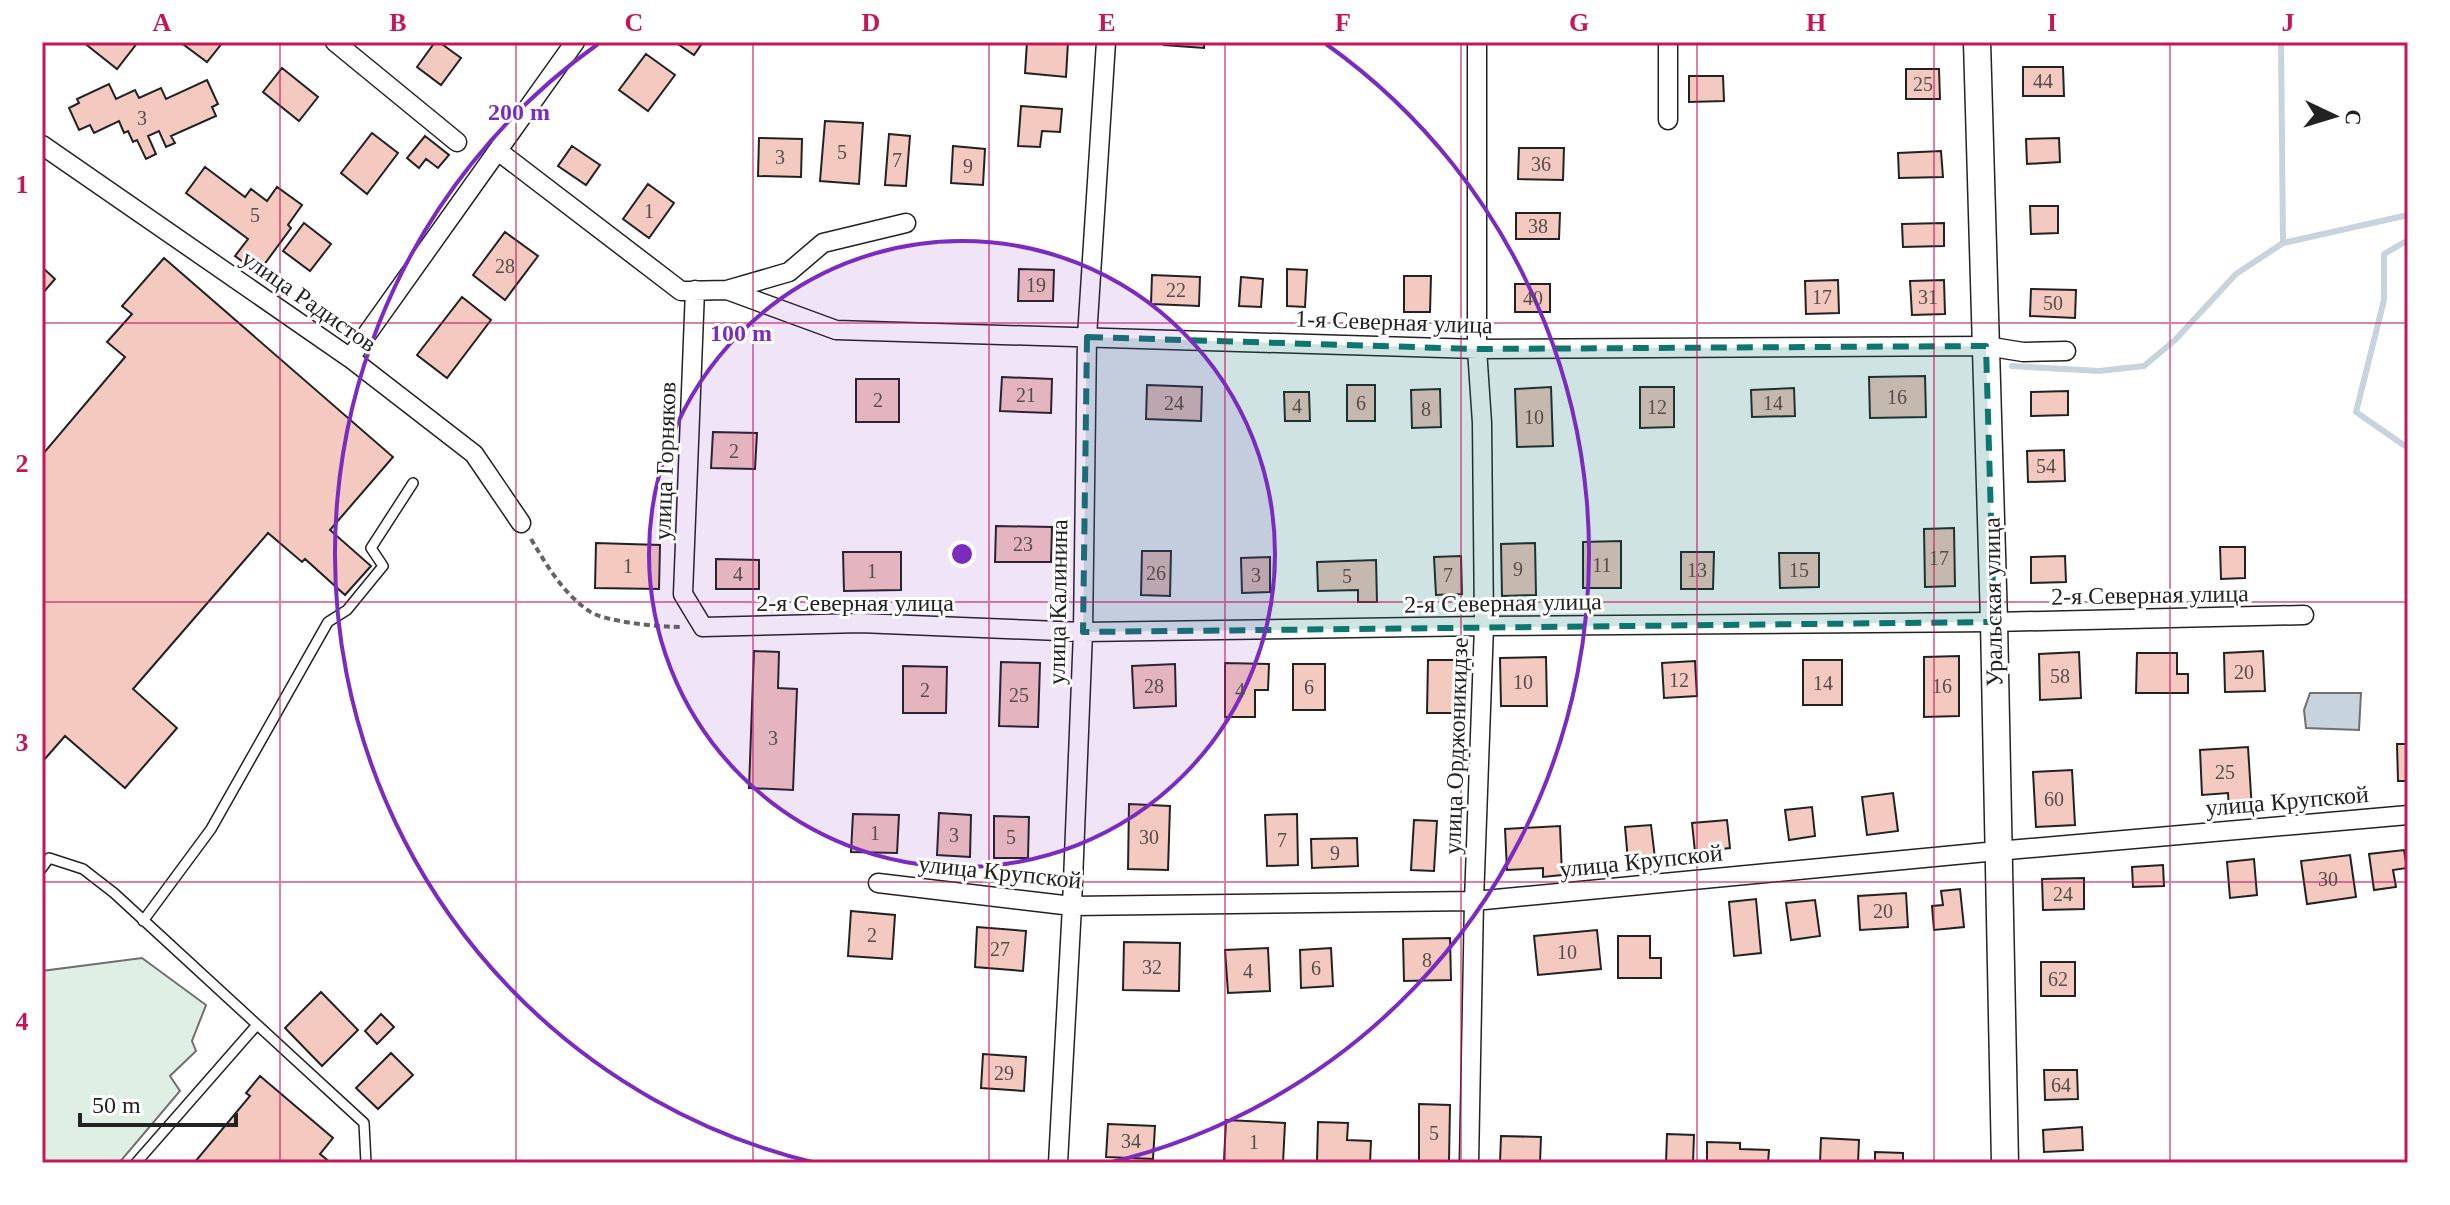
<svg xmlns="http://www.w3.org/2000/svg" width="2450" height="1205" viewBox="0 0 2450 1205" font-family="'Times New Roman',serif">
	<style>
		.green { fill: #e0efe3; stroke: #6f6f6f; stroke-width: 2 }
		.water { fill: #c7d3dd; stroke: #6f6f6f; stroke-width: 2 }
		.lines { fill: none; stroke-linecap: round; stroke-linejoin: round }
		.stream { stroke: #c7d3dd; stroke-width: 6 }
		.building { fill: #f3c9c0; stroke: #222; stroke-width: 2 }
		.service-casing { stroke: #222; stroke-width: 12 }
		.minor-casing { stroke: #222; stroke-width: 21 }
		.secondary-casing { stroke: #222; stroke-width: 29 }
		.path { stroke: #646464; stroke-width: 4; stroke-dasharray: 6 4; stroke-linecap: butt }
		.service { stroke: #fff; stroke-width: 9 }
		.minor { stroke: #fff; stroke-width: 18 }
		.secondary { stroke: #fff; stroke-width: 26 }
		.marked { fill: #0f766e; fill-opacity: 0.2; stroke: #0f766e; stroke-width: 6; stroke-dasharray: 16 10; stroke-linejoin: round }
		.grid { fill: none; stroke: #c2185b; stroke-width: 2; stroke-opacity: 0.55 }
		.ring { fill: none; stroke: #7b2cbf; stroke-width: 4 }
		.labels { text-anchor: middle; stroke-width: 6; stroke-linejoin: round; paint-order: stroke }
		.number-label { font-size: 20px; fill: #564c4a }
		.street-label { font-size: 24px; fill: #222; stroke: #fff }
		.centre { fill: #7b2cbf; stroke: #fff; stroke-width: 4 }
		.ring-label { font-size: 24px; text-anchor: middle; font-weight: bold; fill: #7b2cbf; stroke: #fff; stroke-width: 6; stroke-linejoin: round; paint-order: stroke }
		.neatline { fill: none; stroke: #c2185b; stroke-width: 3 }
		.grid-label { font-size: 26px; text-anchor: middle; font-weight: bold; fill: #c2185b }
	</style>
	<rect width="100%" height="100%" fill="#fff"/>
	<!-- green -->
	<path class="green" d="M142,958L206,1005L192,1041L196,1051L170,1076L180,1091L119,1163H42V971Z"/>
	<!-- water -->
	<path class="water" d="M2310,693H2361L2359,730L2306,728L2304,710Z"/>
	<g class="lines">
		<!-- stream -->
		<path class="stream" d="M2281,42L2283,243
			M2408,240L2384,254V300L2356,412L2408,448
			M2012,366L2099,371L2144,366L2175,340L2236,274L2283,243L2408,215"/>
	</g>
	<!-- building -->
	<path class="building" d="M83,42H138L117,69Z
		M180,42H223L207,62Z
		M435,42H439L461,58L441,85L417,67Z
		M675,42H703L694,55Z
		M1027,42H1068L1066,77L1025,73Z
		M1164,42H1204V48L1164,45Z
		M646,54L675,75L648,111L619,90Z
		M2023,67H2063L2064,96H2023Z
		M282,68L318,97L299,121L263,92Z
		M1906,69H1939L1940,99H1906Z
		M1689,76H1723L1724,101L1689,102Z
		M207,80L218,104L212,107L216,116L171,136L175,143L166,147L159,131L148,136L156,154L146,159L137,140L133,142L128,131L124,133L119,121L94,133L90,125L79,130L69,108L79,103L77,99L109,84L116,99L135,90L139,98L161,88L166,99Z
		M1021,106L1062,109L1060,132L1042,131L1040,147L1018,146Z
		M825,121L863,123L859,184L820,181Z
		M372,133L398,153L367,194L341,173Z
		M889,134L910,136L906,186L885,185Z
		M425,136L449,155L438,168L426,159L419,168L407,158Z
		M759,138L802,139L801,177L758,176Z
		M2059,138L2060,162L2027,164L2026,139Z
		M572,146L600,165L586,185L558,166Z
		M953,146L985,149L983,185L951,183Z
		M1519,148H1564L1563,180L1518,179Z
		M1941,151L1943,177L1899,178L1898,153Z
		M205,167L245,197L251,189L267,201L277,187L302,205L288,225L291,228L258,273L235,256L248,239L186,193Z
		M648,184L674,203L649,238L623,219Z
		M2030,206H2058V233L2031,234Z
		M1516,213H1560L1559,239H1516Z
		M304,223L331,244L310,271L283,251Z
		M1944,223V246L1903,247L1902,224Z
		M505,232L538,256L505,300L473,275Z
		M164,258L393,457L330,530L371,566L345,595L305,559L302,562L268,533L133,689L177,728L125,788L65,736L44,760L42,758V455L125,357L107,342L132,314L122,306Z
		M42,267L55,279L42,294Z
		M1019,269L1054,270L1053,301H1018Z
		M1287,269L1307,270L1305,307L1287,306Z
		M1152,275L1200,277L1199,306L1151,304Z
		M1404,276H1431L1430,312H1404Z
		M1241,277L1263,279L1261,307L1239,306Z
		M1838,280L1839,313L1806,314L1805,281Z
		M1944,280L1945,314L1912,315L1910,281Z
		M1515,284H1550V312H1515Z
		M2031,289L2076,290L2075,318L2030,316Z
		M462,297L491,320L447,378L417,355Z
		M1925,376L1926,417L1870,418L1869,377Z
		M1002,377L1052,379L1051,413L1000,411Z
		M856,379H899V422H856Z
		M1147,385L1202,387L1201,421L1146,419Z
		M1347,385H1375V421H1347Z
		M1551,387L1553,446L1517,447L1515,389Z
		M1640,387H1674V427L1640,428Z
		M1794,388L1795,416L1752,417L1751,390Z
		M1440,389L1441,427L1412,428L1411,390Z
		M2068,391V415L2031,416V392Z
		M1284,392H1309L1310,421H1285Z
		M713,432L757,433L755,469L711,468Z
		M2064,450L2065,481L2028,482L2027,451Z
		M996,526L1052,527L1051,562H995Z
		M1954,528L1955,586L1925,587L1924,529Z
		M1621,541V588H1583V542Z
		M596,543L660,545L659,589L595,588Z
		M1535,543L1536,595L1502,596L1501,544Z
		M2220,547H2245V578L2221,579Z
		M1142,551H1171L1170,596L1141,595Z
		M843,552H901V590L844,591Z
		M1681,552H1714L1713,589H1681Z
		M1779,553H1819V587L1780,588Z
		M1461,556L1462,594L1436,595L1434,557Z
		M2065,556L2066,582L2031,583V557Z
		M1270,557V592L1242,593L1241,558Z
		M716,559L759,560V589H716Z
		M1376,560L1377,602H1358V590L1318,591L1317,562Z
		M754,651L779,652L778,688L797,689L793,790L749,788Z
		M2263,651L2265,691L2225,692L2224,653Z
		M2079,652L2081,698L2040,700L2039,654Z
		M2137,653H2177V674H2188V693H2136Z
		M1959,656V716L1924,717V657Z
		M1546,657L1547,706H1501L1500,658Z
		M1428,660H1457V713H1427Z
		M1803,660H1842V705H1803Z
		M1695,661L1697,696L1664,698L1662,663Z
		M1001,662L1040,663L1038,727L999,726Z
		M1225,663L1269,664L1268,690H1255V717H1225Z
		M1175,664L1176,706L1134,708L1132,666Z
		M1293,664H1325V710H1293Z
		M903,666L947,667L946,713H903Z
		M2397,744H2408V781H2398Z
		M2248,747L2252,810L2229,811L2228,793L2202,795L2200,750Z
		M2072,770L2075,825L2036,827L2033,772Z
		M1893,793L1898,831L1867,835L1862,797Z
		M1129,804L1170,806L1168,870L1128,869Z
		M1812,807L1815,836L1789,840L1785,810Z
		M939,813L971,815L970,857L937,855Z
		M853,814L899,815L897,853L851,852Z
		M1297,814L1298,865L1267,866L1265,815Z
		M994,816L1029,817L1028,858H994Z
		M1414,820L1437,821L1434,871L1411,870Z
		M1727,820L1730,848L1695,852L1692,823Z
		M1651,825L1655,858L1628,861L1625,827Z
		M1560,826L1562,875L1543,877V868L1507,870L1505,829Z
		M1357,838L1358,866L1312,868L1311,839Z
		M2404,850L2407,868L2393,870L2396,887L2374,890L2369,854Z
		M2350,855L2356,897L2307,904L2301,861Z
		M2254,859L2257,895L2230,898L2227,862Z
		M2163,865L2164,886L2133,887L2132,867Z
		M2084,878V909L2043,910L2042,879Z
		M1960,889L1964,927L1934,930L1932,906L1943,905L1941,891Z
		M1906,893L1908,927L1860,930L1858,896Z
		M1756,899L1761,953L1734,956L1729,902Z
		M1815,900L1820,936L1791,940L1786,903Z
		M851,911L895,915L892,959L848,956Z
		M977,927L1026,931L1023,971L975,967Z
		M1597,930L1601,969L1538,975L1534,936Z
		M1618,936H1650V958H1661V978H1618Z
		M1450,938L1451,980L1404,981L1403,939Z
		M1124,942L1180,943L1179,991L1123,990Z
		M1268,948L1270,991L1228,993L1225,950Z
		M1331,948L1333,986L1301,988L1300,950Z
		M2041,962H2075V996H2041Z
		M321,992L358,1030L322,1066L285,1028Z
		M381,1014L394,1027L377,1044L365,1031Z
		M391,1053L413,1075L378,1109L356,1088Z
		M983,1054L1026,1057L1024,1091L981,1088Z
		M2044,1070H2077L2078,1099L2045,1100Z
		M260,1076L333,1138L320,1154L331,1163H194L250,1096L246,1093Z
		M1419,1104L1450,1105L1449,1161H1419Z
		M1226,1120L1285,1123L1283,1163L1224,1161Z
		M1318,1122L1348,1123L1347,1140L1371,1141L1370,1163L1317,1161Z
		M1108,1124L1155,1126L1153,1159L1106,1157Z
		M2082,1127L2083,1150L2044,1152L2043,1130Z
		M1667,1134L1694,1135L1693,1163H1666Z
		M1501,1136L1541,1137L1540,1163H1500Z
		M1821,1138L1859,1140L1858,1163H1820Z
		M1707,1142L1740,1143V1149L1769,1150L1768,1163H1707Z
		M1875,1152L1903,1153V1163H1875Z"/>
	<g class="lines">
		<!-- service casing -->
		<g class="service-casing">
			<path id="service" d="M42,868L49,858L83,869L114,893L364,1123L366,1163
				M143,921L211,829L328,622L347,610L383,566L371,548L413,483
				M136,1163L256,1026"/>
		</g>
		<!-- minor casing -->
		<g class="minor-casing">
			<path id="minor" d="M335,42L457,142
				M1668,120V42
				M42,145L350,358L474,454L521,523
				M498,151L681,291L727,290L836,330L1477,349L1986,346L2023,352L2066,351
				M695,290L683,594L703,627L860,623L1083,632L1484,626L1994,622L2304,615
				M727,290L789,272L823,243L906,223
				M350,358L575,42
				M878,883L1072,906L1474,901L1997,851L2408,815
				M1058,1163L1072,906L1083,632L1087,337L1106,42
				M1469,1163L1474,901L1484,626L1482,423L1477,349V42"/>
		</g>
		<!-- secondary casing -->
		<g class="secondary-casing">
			<path id="secondary" d="M1977,42L1994,622L2005,1163"/>
		</g>
		<!-- path -->
		<path class="path" d="M531,539C547,566 563,593 589,611C604,622 661,627 680,627"/>
		<!-- service -->
		<use href="#service" class="service"/>
		<!-- minor -->
		<use href="#minor" class="minor"/>
		<!-- secondary -->
		<use href="#secondary" class="secondary"/>
	</g>
	<!-- marked area -->
	<path class="marked" d="M1087,337L1477,349L1986,346L1994,622L1083,632Z"/>
	<!-- grid -->
	<path class="grid" d="M280,42V1163M516,42V1163M753,42V1163M989,42V1163M1225,42V1163M1461,42V1163M1697,42V1163M1934,42V1163M2170,42V1163M42,323H2408M42,602H2408M42,882H2408"/>
	<!-- distance rings -->
	<circle cx="962" cy="554" r="313" fill="#7b2cbf" fill-opacity=".12"/>
	<g class="ring">
		<circle cx="962" cy="554" r="313"/>
		<path d="M816 1163A626 626 0 0 1 598 44M1326 44A626 626 0 0 1 1108 1163"/>
	</g>
	<g class="labels">
		<!-- number labels -->
		<g class="number-label">
			<text x="2043" y="88">44</text>
			<text x="1923" y="91">25</text>
			<text x="142" y="125">3</text>
			<text x="842" y="159">5</text>
			<text x="780" y="164">3</text>
			<text x="897" y="167">7</text>
			<text x="1541" y="171">36</text>
			<text x="968" y="173">9</text>
			<text x="649" y="218">1</text>
			<text x="255" y="222">5</text>
			<text x="1538" y="233">38</text>
			<text x="505" y="273">28</text>
			<text x="1036" y="292">19</text>
			<text x="1176" y="297">22</text>
			<text x="1822" y="304">17</text>
			<text x="1928" y="304">31</text>
			<text x="1533" y="305">40</text>
			<text x="2053" y="310">50</text>
			<text x="1026" y="402">21</text>
			<text x="1897" y="404">16</text>
			<text x="878" y="407">2</text>
			<text x="1174" y="410">24</text>
			<text x="1361" y="410">6</text>
			<text x="1773" y="410">14</text>
			<text x="1297" y="413">4</text>
			<text x="1657" y="414">12</text>
			<text x="1426" y="416">8</text>
			<text x="1534" y="424">10</text>
			<text x="734" y="458">2</text>
			<text x="2046" y="473">54</text>
			<text x="1023" y="551">23</text>
			<text x="1939" y="565">17</text>
			<text x="1602" y="572">11</text>
			<text x="628" y="573">1</text>
			<text x="1518" y="576">9</text>
			<text x="1697" y="577">13</text>
			<text x="1799" y="577">15</text>
			<text x="872" y="578">1</text>
			<text x="1156" y="580">26</text>
			<text x="738" y="581">4</text>
			<text x="1256" y="582">3</text>
			<text x="1448" y="582">7</text>
			<text x="1347" y="583">5</text>
			<text x="2244" y="679">20</text>
			<text x="2060" y="683">58</text>
			<text x="1679" y="687">12</text>
			<text x="1523" y="689">10</text>
			<text x="1823" y="690">14</text>
			<text x="1154" y="693">28</text>
			<text x="1942" y="693">16</text>
			<text x="1309" y="694">6</text>
			<text x="925" y="697">2</text>
			<text x="1240" y="697">4</text>
			<text x="1019" y="702">25</text>
			<text x="773" y="745">3</text>
			<text x="2225" y="779">25</text>
			<text x="2054" y="806">60</text>
			<text x="875" y="840">1</text>
			<text x="954" y="842">3</text>
			<text x="1011" y="844">5</text>
			<text x="1149" y="844">30</text>
			<text x="1282" y="847">7</text>
			<text x="1335" y="860">9</text>
			<text x="2328" y="886">30</text>
			<text x="2063" y="901">24</text>
			<text x="1883" y="918">20</text>
			<text x="872" y="942">2</text>
			<text x="1000" y="956">27</text>
			<text x="1567" y="959">10</text>
			<text x="1427" y="967">8</text>
			<text x="1152" y="974">32</text>
			<text x="1316" y="975">6</text>
			<text x="1248" y="978">4</text>
			<text x="2058" y="986">62</text>
			<text x="1004" y="1080">29</text>
			<text x="2061" y="1092">64</text>
			<text x="1434" y="1140">5</text>
			<text x="1131" y="1148">34</text>
			<text x="1254" y="1149">1</text>
		</g>
		<!-- street labels -->
		<g class="street-label">
			<text transform="translate(309 301) rotate(35)" y="8">улица Радистов</text>
			<text transform="translate(1394 322) rotate(2)" y="8">1-я Северная улица</text>
			<text transform="translate(665 461) rotate(-88)" y="8">улица Горняков</text>
			<text transform="translate(2150 595) rotate(-1)" y="8">2-я Северная улица</text>
			<text transform="translate(1058 602) rotate(-89)" y="8">улица Калинина</text>
			<text transform="translate(1993 602) rotate(-91)" y="8">Уральская улица</text>
			<text x="855" y="611">2-я Северная улица</text>
			<text transform="translate(1503 603) rotate(-1)" y="8">2-я Северная улица</text>
			<text transform="translate(1456 746) rotate(-88)" y="8">улица Орджоникидзе</text>
			<text transform="translate(2287 801) rotate(-5)" y="8">улица Крупской</text>
			<text transform="translate(1641 861) rotate(-6)" y="8">улица Крупской</text>
			<text transform="translate(1000 872) rotate(6)" y="8">улица Крупской</text>
		</g>
	</g>
	<circle cx="962" cy="554" r="12" class="centre"/>
	<g class="ring-label">
		<text x="519" y="120">200 m</text>
		<text x="741" y="341">100 m</text>
	</g>
	<!-- border -->
	<rect width="2450" height="1205" fill="none" stroke="#ffffff" stroke-width="88"/>
	<!-- north arrow -->
	<g transform="translate(2334 116) rotate(94)" stroke="#ffffff" stroke-width="6" paint-order="stroke">
	<path d="M0-6L14 30L0 20L-14 30Z" fill="#222222"/>
	<text y="-12" font-size="22" font-weight="bold" text-anchor="middle" fill="#222222">С</text>
	</g>
	<!-- scale -->
	<path d="M80 1113v12h156v-12" fill="none" stroke="#222222" stroke-width="4"/>
	<text x="92" y="1113" font-size="24" fill="#222222" stroke="#ffffff" stroke-width="6" paint-order="stroke">50 m</text>
	<rect x="44" y="44" width="2362" height="1117" class="neatline"/>
	<g class="grid-label">
		<text x="162" y="31">A</text>
		<text x="398" y="31">B</text>
		<text x="634" y="31">C</text>
		<text x="871" y="31">D</text>
		<text x="1107" y="31">E</text>
		<text x="1343" y="31">F</text>
		<text x="1579" y="31">G</text>
		<text x="1816" y="31">H</text>
		<text x="2052" y="31">I</text>
		<text x="2288" y="31">J</text>
		<text x="22" y="193">1</text>
		<text x="22" y="472">2</text>
		<text x="22" y="751">3</text>
		<text x="22" y="1030">4</text>
	</g>
</svg>
